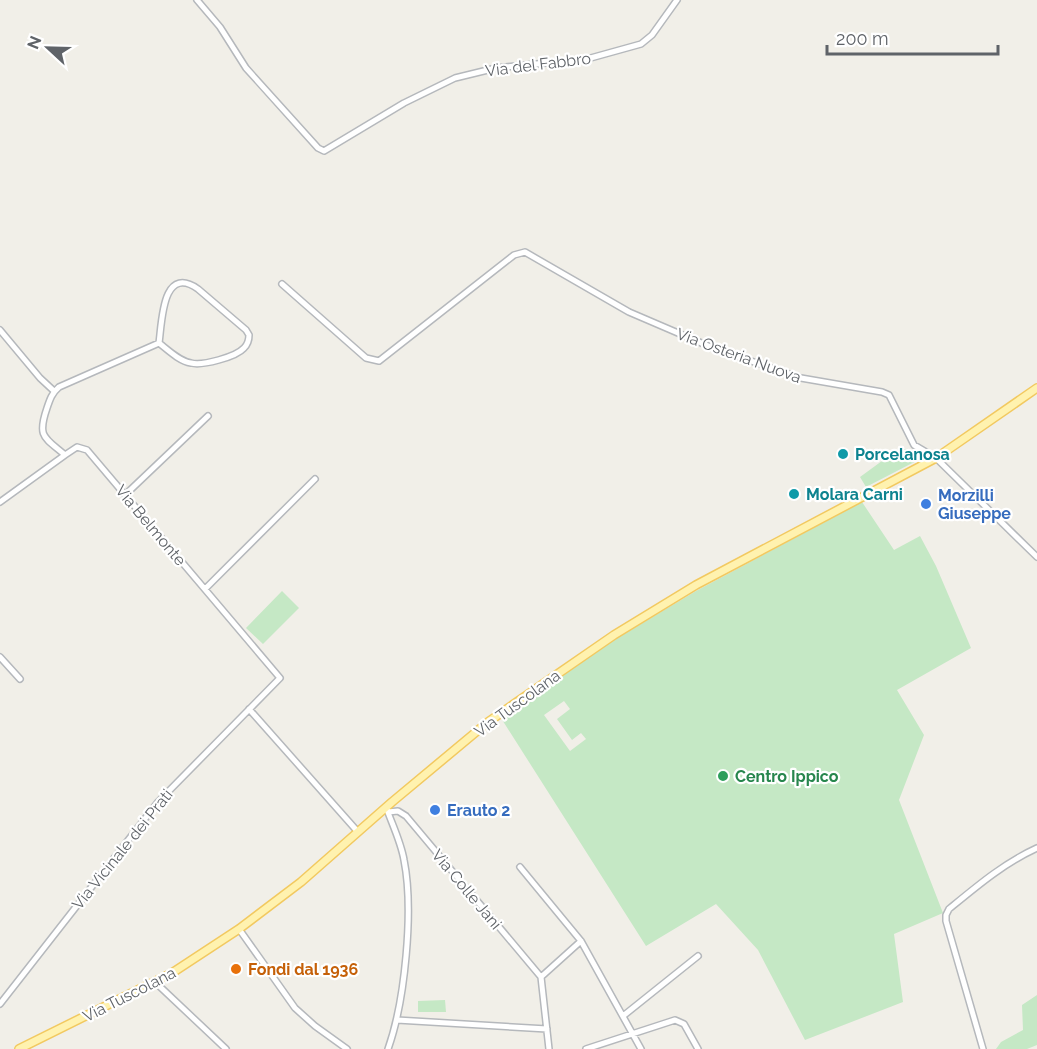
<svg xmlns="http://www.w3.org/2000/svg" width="1037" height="1049" viewBox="0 0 1037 1049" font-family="Raleway,sans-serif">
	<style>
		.green { fill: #c5e8c5; fill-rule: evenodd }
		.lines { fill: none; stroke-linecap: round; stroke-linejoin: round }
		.minor-casing { stroke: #b5b8bc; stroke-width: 8 }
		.major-casing { stroke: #f2c960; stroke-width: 10 }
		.minor { stroke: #fff; stroke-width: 5 }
		.major { stroke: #fff2af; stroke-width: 7 }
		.culture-dot { fill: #0f9aa8; stroke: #fff; stroke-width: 2 }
		.shop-dot { fill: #3f7fe0; stroke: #fff; stroke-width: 2 }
		.leisure-dot { fill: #2e9e5b; stroke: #fff; stroke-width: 2 }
		.food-dot { fill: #e8710a; stroke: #fff; stroke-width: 2 }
		.labels { text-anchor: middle; stroke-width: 4.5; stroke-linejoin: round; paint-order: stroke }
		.street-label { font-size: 16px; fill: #5f6368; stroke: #fff }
		.culture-label { font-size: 16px; font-weight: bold; fill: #0d838f; stroke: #fff; text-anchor: start }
		.shop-label { font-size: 16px; font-weight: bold; fill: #366cbe; stroke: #fff; text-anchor: start }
		.leisure-label { font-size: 16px; font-weight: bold; fill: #27864d; stroke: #fff; text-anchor: start }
		.food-label { font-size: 16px; font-weight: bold; fill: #c56008; stroke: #fff; text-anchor: start }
	</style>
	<rect width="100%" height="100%" fill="#f1efe8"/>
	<!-- green -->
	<path class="green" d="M906,449L924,457L866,487L860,477L897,450Z
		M862,502L894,550L920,536L936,566L971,648L897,690L924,735L899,800L943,913L894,934L903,1002L805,1040L758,950L716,904L646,946L501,718L614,640L696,591ZM564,701L570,709L557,719L572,740L581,733L586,739L570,751L544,715Z
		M282,591L299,608L263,644L246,628Z
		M1037,995V1045L1027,1049H996L1001,1042L1023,1030L1022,1005Z
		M445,1000L446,1012H418V1001Z"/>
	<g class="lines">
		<!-- minor casing -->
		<g class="minor-casing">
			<path id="minor" d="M197,0L220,27L246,68L318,148L324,151L404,103L455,78L496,68L587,59L641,44L652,35L677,0
				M282,284L366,358L379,361L514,255L525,252L629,312L713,348L801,378L882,392L889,395L914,445L936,458L1037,557
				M0,330L40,378L54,391
				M125,495L208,416
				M0,502L65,455
				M205,589L315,479
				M0,657L20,679
				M249,709L358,832
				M386,807C392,824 401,842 404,860C414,910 405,1001 388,1049
				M388,812L398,811L406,816L541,977
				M520,867L581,941L641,1049
				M239,929L295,1008L315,1026L347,1049
				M155,982L226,1049
				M0,1004L158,802L280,678L87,450L77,447L65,455C44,437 37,437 47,408C50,399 52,393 59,387L159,343C168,350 179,361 191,363C202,366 236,357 244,348C248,344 249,340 249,335L246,330L198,289C162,264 162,322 159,343
				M623,1016L698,956
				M397,1020L547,1029
				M549,1049L541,977L581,941
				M586,1049L675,1020L684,1024L698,1049
				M983,1049L946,921V915L949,909C977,886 1004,863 1037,848"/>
		</g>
		<!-- major casing -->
		<g class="major-casing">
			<path id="major" d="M19,1049L172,973L239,929L301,882L392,802L488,722L614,635L696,585L936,458L1037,388"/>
		</g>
		<!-- minor -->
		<use href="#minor" class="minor"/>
		<!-- major -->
		<use href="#major" class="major"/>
	</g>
	<!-- markers -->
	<g class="culture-dot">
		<circle cx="843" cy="454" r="6"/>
		<circle cx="794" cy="494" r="6"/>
	</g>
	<g class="shop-dot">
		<circle cx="926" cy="504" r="6"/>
		<circle cx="435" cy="810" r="6"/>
	</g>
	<circle class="leisure-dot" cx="723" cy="776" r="6"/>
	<circle class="food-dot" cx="236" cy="969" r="6"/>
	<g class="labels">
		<!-- street labels -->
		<g class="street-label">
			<text transform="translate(538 64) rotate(-7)" y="6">Via del Fabbro</text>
			<text transform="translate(739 355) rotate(20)" y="6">Via Osteria Nuova</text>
			<text transform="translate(151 525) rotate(50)" y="6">Via Belmonte</text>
			<text transform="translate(517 703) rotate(-36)" y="6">Via Tuscolana</text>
			<text transform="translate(122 849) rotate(-51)" y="6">Via Vicinale dei Prati</text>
			<text transform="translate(467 889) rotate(50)" y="6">Via Colle Jani</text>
			<text transform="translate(129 994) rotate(-27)" y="6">Via Tuscolana</text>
		</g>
		<!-- culture labels -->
		<g class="culture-label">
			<text x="855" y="460">Porcelanosa</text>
			<text x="806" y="500">Molara Carni</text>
		</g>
		<!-- shop labels -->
		<g class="shop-label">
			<text x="938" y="501">Morzilli<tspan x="938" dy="18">Giuseppe</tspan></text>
			<text x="447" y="816">Erauto 2</text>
		</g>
		<!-- leisure labels -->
		<g class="leisure-label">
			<text x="735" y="782">Centro Ippico</text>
		</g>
		<!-- food labels -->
		<g class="food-label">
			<text x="248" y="975">Fondi dal 1936</text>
		</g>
	</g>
	<!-- north arrow -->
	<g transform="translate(48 48) rotate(292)" stroke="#ffffff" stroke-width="4.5" paint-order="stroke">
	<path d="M0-4.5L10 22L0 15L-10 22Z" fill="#5f6368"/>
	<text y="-9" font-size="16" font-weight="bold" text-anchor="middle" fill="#5f6368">N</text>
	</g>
	<!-- scale -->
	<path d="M827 45v9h171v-9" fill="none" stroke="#5f6368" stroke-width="3"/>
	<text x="836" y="45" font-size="18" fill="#5f6368" stroke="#ffffff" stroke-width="4.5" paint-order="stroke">200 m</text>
</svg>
